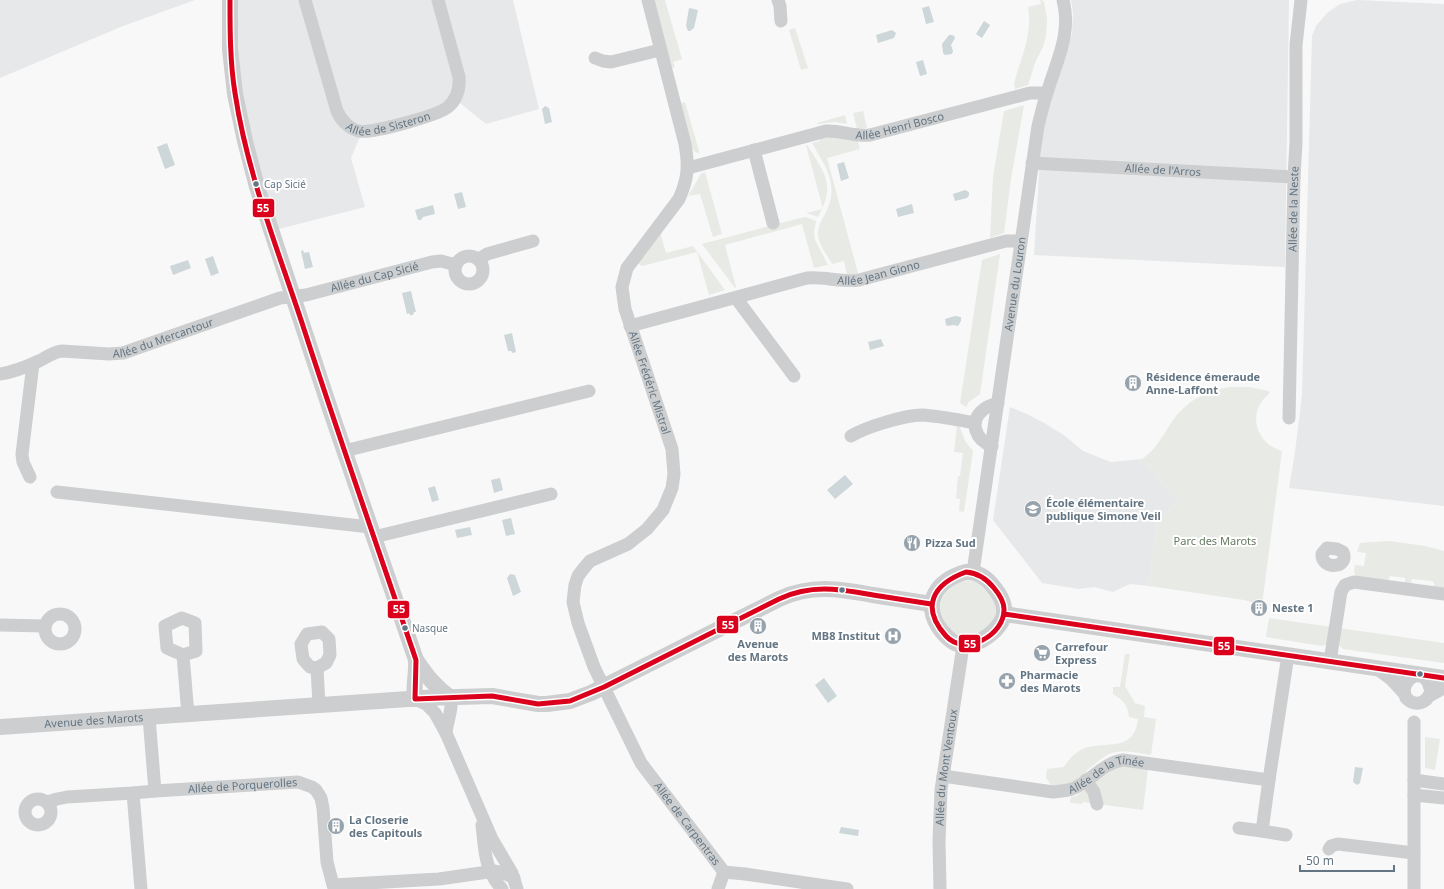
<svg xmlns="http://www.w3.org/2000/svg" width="1444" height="889" viewBox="0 0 1444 889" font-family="'Noto Sans',sans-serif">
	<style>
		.built { fill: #e7e8e9 }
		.green { fill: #e7eae5 }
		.water { fill: #cdd6d9 }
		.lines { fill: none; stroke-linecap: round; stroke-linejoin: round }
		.minor { stroke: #cdcecf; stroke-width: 13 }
		.tertiary { stroke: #cdcecf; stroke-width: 16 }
		.bus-1-casing { stroke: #fff; stroke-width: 8 }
		.bus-1 { stroke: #db001b; stroke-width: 5 }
		.bus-dot { fill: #637583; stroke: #fff; stroke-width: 1.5 }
		.labels { text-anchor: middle; stroke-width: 4; stroke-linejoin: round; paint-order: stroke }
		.bus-label { font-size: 10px; fill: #637583; stroke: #fff; text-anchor: start }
		.street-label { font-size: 11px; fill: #637583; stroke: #fff }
		.poi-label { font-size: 11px; font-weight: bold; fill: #637583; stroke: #fff; text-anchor: start }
		.park-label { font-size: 11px; fill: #667a62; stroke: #fff }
		.line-badge { stroke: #fff; stroke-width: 1.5 }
		.badge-label { font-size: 11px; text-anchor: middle; font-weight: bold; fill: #fff }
	</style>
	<rect width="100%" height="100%" fill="#f8f8f8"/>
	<!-- built -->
	<path class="built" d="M0,0H195L123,26L0,78Z
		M230,0H513L539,109L486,124L455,99L452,102L362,132L351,158L365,207L271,231L245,141Z
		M1071,0H1289L1285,267L1034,255L1042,127L1072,34L1073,13Z
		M1357,0L1444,4V506L1289,488L1295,452L1302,395L1312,36L1316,26L1327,13L1340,4Z
		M1010,407L1029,415L1046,424L1065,436L1083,451L1111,462L1142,459L1178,501L1157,522L1149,586L1130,584L1113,592L1094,587L1079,589L1042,583L993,520Z"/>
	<!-- green -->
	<path class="green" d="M654,0H665L682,59L673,62L675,67L672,68Z
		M1040,0L1044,1L1047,19L1046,36L1043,47L1035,63L1028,85L1015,89L1014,83C1021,58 1033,33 1028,7L1041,4Z
		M795,28L808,68L801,70L789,30Z
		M685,102L700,154L695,152L692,147L681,103Z
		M1024,105L1011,179L1004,233L990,238L993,177L1004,111Z
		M863,111L867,128L857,129L853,113Z
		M845,115L847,124L834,122L818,124L817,123Z
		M830,136L858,141L860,149L827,158L858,273L847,275L844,261L832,264C827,254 818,245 818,233C818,225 823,218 827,210C839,183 825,166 812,143L820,141L819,138Z
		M806,145H807C825,173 836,185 818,217L806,213L823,209Z
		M705,172L722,234L713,237L700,194L688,196L701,174Z
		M806,217L816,221L814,231L815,240L828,265L814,268L802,224L725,245L736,287L735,288L702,244L800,218Z
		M660,232L666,253L693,246L725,290L709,295L697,252L642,266L637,263Z
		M1000,254L980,394L969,402L966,407L960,403L982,260Z
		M1230,387H1249L1269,391V394C1246,412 1256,444 1282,451L1261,613L1256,612L1257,604L1244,600L1149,586L1157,522L1178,501L1142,459C1156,449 1162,437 1171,423C1186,401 1205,391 1230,387Z
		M957,425H959L965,441L973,451L964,512L959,511L960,499L956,498L958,476H960L963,453L954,452Z
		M1390,541L1425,546L1444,551V588L1434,587V583L1432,581L1412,579L1411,584L1405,583V578L1390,576L1388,581L1356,576L1354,572L1355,565L1364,566L1366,553L1357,552L1360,543Z
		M940 609a28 28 0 1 1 56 0a28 28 0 1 1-56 0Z
		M1269,618L1332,627L1327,644L1322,646L1266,637Z
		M1339,628L1444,643V663L1343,649L1338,644Z
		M1125,654H1130L1125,686L1135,703L1145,706L1144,717L1156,719L1151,755C1138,753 1122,748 1109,754C1101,758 1093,766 1086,771L1087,773C1076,781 1065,788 1051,785L1046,778L1047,769L1064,767C1068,761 1072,755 1079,751C1100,738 1134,756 1138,719L1129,717C1128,705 1123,700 1113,694V687H1120Z
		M1425,737L1440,739L1435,770L1425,768Z
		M1122,766L1148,769L1143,810L1083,802L1082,804L1070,803L1071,797L1076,796L1112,770Z"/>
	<!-- water -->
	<path class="water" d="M929,6L934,22L926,24L922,8Z
		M689,8L698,10L694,28L690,31H688L686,26Z
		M984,21L990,25L982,38L976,34Z
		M892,30L896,33L894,38L878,43L876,35Z
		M949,35H952L954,36L955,38L951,45L953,51L952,54L945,55L943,53L942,44Z
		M923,60L927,74L920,76L916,62Z
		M545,106L549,108L552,122L545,124L542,109Z
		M167,143L175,165L165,169L157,147Z
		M844,162L849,178L841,181L837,164Z
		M965,190L969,192V195L967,198L955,201L953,194Z
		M462,192L466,207L458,209L454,194Z
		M912,204L914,213L898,217L896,209Z
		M433,205L435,214L423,217L421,220H418L415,210Z
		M303,250L304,253L309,252L313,267L305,269L301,251Z
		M213,256L219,273L211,276L205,259Z
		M188,260L191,268L173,275L170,266Z
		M411,291L416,312H414L413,315H410L409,313L407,314L402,293Z
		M955,316L961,317V321L958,326L953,325L948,326L946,325L945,319Z
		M512,333L516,352L513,353L511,351H508L504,335Z
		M881,339L884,346L870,350L868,342Z
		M845,475L853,484L835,499L827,490Z
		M500,478L503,490L494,493L491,480Z
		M435,486L439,500L432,502L428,488Z
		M511,518L515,534L506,536L502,520Z
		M470,527L472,535L457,538L455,530Z
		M510,574L515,575L521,592L513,596L507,578Z
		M824,678L837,696L828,703L815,685Z
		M1355,767L1363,768L1360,783L1357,785L1353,782Z
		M841,827L859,830L858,836L839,833Z"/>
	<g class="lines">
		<!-- minor -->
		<g class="minor">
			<path id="s1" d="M305,0L337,111C341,120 349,129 359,131C371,134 439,115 448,107C457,99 460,89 459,77L438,0"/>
			<path id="s2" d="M648,0L685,144C689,166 688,179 679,199L627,268L622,287L625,309L672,449L674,474L672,488L663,510L647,529L628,544L590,561L584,568L578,576L575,585L573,602L578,623L594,667L641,763L724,872L745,874L847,889"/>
			<path d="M778,0L780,6L781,21"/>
			<path d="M595,58L603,61L611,62L660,50"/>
			<path d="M754,150L773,223"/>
			<path id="s3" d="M1032,163L1294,177"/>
			<path id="s4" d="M688,168L826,131C841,130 854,137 870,135L1030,93H1047"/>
			<circle cx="469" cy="270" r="14"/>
			<path d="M479,259L487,254L533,241"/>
			<path d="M736,298L794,376"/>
			<path id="s5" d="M630,326L807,278C825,276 841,283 859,280L1006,241H1021"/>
			<path id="s6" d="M0,374C14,372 26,367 39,361C47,357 53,352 62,351L109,354L123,353L280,298L306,295L432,262L441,261L456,265"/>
			<path id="s7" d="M1289,418L1294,177L1296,143V45L1301,0"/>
			<path d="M851,436C866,427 905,415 922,415C940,416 958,420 975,423"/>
			<path d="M992,446C976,440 968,422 983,410C987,406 993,405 998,403"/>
			<path d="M344,451L589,391"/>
			<path d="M30,477L23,462L22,454L33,364"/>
			<path d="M57,492L370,527"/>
			<path d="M374,537L551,494"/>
			<path d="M1327,548L1337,549L1343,552C1350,569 1321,570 1322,554Z"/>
			<path id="s8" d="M973,572L1038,126C1041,115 1043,104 1047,93C1056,62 1072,34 1063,0"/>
			<circle cx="60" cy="629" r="15"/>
			<path d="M0,625L45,626"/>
			<path d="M183,655L167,648L165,626L182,618L195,623L196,651L183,655L188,715"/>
			<path d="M1330,661L1341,592L1345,585L1354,582L1444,594"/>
			<path d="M317,668L326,663L330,655L329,639L322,632L307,634L301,644L303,659L310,667L317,668L319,705"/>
			<path d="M1376,668L1391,679L1404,693"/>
			<path d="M1419,674C1408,678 1401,686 1406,698C1415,707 1427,704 1431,691L1428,682L1422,674"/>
			<path d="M1429,696L1444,688"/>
			<path d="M415,699L426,704L435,713L446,733L492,839L512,873L517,889"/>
			<path id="s9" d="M149,717L155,791L298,782L312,787L316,790L321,798L323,808L327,862L333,885L439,879L495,871L504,873L514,878"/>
			<path d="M1414,722V889"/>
			<path d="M446,733C447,722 453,708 451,698"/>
			<path id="s10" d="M943,776L1053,792C1059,791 1066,791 1072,789C1091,782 1102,763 1123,760L1269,780L1262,831L1239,828"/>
			<path d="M1086,780L1094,792L1097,804"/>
			<path d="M1269,780L1288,655"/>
			<path d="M1414,780L1444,784"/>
			<path d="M133,793L141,889"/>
			<path d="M1414,795L1444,798"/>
			<circle cx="38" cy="812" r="13"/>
			<path d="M48,802L57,799L67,797L133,793L155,791"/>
			<path d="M482,825C485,850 484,869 502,889"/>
			<path d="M1262,831L1286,835"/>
			<path d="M1329,849L1331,846L1338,844L1414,853"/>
			<path d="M718,889L724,872"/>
			<path id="s11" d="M940,889L939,841L941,790L963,646"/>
		</g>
		<!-- tertiary -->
		<g class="tertiary">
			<path d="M230,0V49L235,94L245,141L257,187L331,412L416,660C417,673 413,686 415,699"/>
			<path d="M966,572C977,572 985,576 992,585C998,592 1005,602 1004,612C1004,628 977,648 962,645C956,645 950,640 946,636C920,609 932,581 966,572Z"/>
			<path d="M1004,614L1444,678"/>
			<path d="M416,660C427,676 435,687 451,698"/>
			<path id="s12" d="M0,727L423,698L492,696L538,704H547L570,701L591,693L779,599C812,584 839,589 873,595C893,598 912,601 931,604"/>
		</g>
		<!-- bus-1 casing -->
		<g class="bus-1-casing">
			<path id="bus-1" d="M230,0C230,31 230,62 235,93C247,173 278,250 303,326C339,437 378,549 416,660L415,699L492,696L538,704L570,701L604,687L779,599C812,584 838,589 873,595C892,598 912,601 931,604
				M966,572C978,573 986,578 994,588C999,594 1004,601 1004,609C1005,635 965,657 946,636C920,607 933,584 966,572Z
				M1004,614L1444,678"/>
		</g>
		<!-- bus-1 -->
		<use href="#bus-1" class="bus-1"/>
	</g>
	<!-- icons -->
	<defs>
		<g id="building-disc" transform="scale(0.9)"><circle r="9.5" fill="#97a3ac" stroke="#fff"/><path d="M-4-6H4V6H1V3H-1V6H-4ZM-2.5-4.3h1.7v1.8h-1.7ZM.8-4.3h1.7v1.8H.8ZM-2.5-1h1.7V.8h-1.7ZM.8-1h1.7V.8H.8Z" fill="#fff"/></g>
		<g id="school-disc" transform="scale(0.9)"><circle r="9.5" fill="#97a3ac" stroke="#fff"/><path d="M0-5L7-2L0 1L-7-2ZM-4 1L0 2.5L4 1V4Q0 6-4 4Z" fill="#fff"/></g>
		<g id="restaurant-disc" transform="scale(0.9)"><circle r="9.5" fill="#97a3ac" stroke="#fff"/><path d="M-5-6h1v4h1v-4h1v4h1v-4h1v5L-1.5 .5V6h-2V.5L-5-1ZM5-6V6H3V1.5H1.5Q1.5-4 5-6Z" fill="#fff"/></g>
		<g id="hospital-disc" transform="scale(0.9)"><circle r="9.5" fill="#97a3ac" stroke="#fff"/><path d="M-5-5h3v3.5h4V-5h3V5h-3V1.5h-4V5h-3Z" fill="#fff"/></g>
		<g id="supermarket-disc" transform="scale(0.9)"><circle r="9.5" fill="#97a3ac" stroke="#fff"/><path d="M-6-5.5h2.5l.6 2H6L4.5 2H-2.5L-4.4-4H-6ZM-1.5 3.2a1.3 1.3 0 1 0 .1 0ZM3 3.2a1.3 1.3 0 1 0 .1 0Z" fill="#fff"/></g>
		<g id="pharmacy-disc" transform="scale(0.9)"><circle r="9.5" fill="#97a3ac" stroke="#fff"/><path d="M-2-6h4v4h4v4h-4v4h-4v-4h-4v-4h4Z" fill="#fff"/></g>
	</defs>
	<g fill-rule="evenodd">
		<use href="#building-disc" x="1133" y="383"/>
		<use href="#school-disc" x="1033" y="509"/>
		<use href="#restaurant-disc" x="912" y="543"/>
		<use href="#building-disc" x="1259" y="608"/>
		<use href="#building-disc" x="758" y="626"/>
		<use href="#hospital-disc" x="893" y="636"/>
		<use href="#supermarket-disc" x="1042" y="653"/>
		<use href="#pharmacy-disc" x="1007" y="681"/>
		<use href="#building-disc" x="336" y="826"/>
	</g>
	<!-- markers -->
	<g class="bus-dot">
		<circle cx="256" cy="184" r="3.5"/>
		<circle cx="842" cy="590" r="3.5"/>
		<circle cx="405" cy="628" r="3.5"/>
		<circle cx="1420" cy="674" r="3.5"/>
	</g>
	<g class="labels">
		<!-- bus labels -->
		<g class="bus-label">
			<text x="264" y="188">Cap Sicié</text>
			<text x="412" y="632">Nasque</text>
		</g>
		<!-- street labels -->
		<g class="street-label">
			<text dy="4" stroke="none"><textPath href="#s1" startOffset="176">Allée de Sisteron</textPath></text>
			<text dy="4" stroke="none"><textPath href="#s4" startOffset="218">Allée Henri Bosco</textPath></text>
			<text dy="4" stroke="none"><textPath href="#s3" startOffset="131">Allée de l'Arros</textPath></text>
			<text dy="4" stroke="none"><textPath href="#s7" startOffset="209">Allée de la Neste</textPath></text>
			<text dy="4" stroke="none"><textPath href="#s5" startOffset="256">Allée Jean Giono</textPath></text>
			<text dy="4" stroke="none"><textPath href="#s6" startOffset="391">Allée du Cap Sicié</textPath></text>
			<text dy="4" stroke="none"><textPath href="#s8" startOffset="291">Avenue du Louron</textPath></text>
			<text dy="4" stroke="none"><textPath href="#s6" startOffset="170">Allée du Mercantour</textPath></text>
			<text dy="4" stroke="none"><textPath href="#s2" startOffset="411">Allée Frédéric Mistral</textPath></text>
			<text dy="4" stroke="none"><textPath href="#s12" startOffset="94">Avenue des Marots</textPath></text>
			<text dy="4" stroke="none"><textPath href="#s11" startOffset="122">Allée du Mont Ventoux</textPath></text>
			<text dy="4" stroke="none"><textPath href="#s10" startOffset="169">Allée de la Tinée</textPath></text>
			<text dy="4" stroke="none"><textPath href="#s9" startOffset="162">Allée de Porquerolles</textPath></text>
			<text dy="4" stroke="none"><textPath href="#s2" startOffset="932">Allée de Carpentras</textPath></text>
		</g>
		<!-- poi labels -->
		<g class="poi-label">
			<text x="1146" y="381">Résidence émeraude<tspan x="1146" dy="13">Anne-Laffont</tspan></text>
			<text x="1046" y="507">École élémentaire<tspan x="1046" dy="13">publique Simone Veil</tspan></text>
			<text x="925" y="547">Pizza Sud</text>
			<text x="1272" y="612">Neste 1</text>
			<text x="880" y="640" text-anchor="end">MB8 Institut</text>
			<text x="758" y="648" text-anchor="middle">Avenue<tspan x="758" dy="13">des Marots</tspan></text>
			<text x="1055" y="651">Carrefour<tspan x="1055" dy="13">Express</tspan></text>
			<text x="1020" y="679">Pharmacie<tspan x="1020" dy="13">des Marots</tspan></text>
			<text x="349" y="824">La Closerie<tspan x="349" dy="13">des Capitouls</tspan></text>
		</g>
		<!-- park labels -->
		<g class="park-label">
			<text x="1215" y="545">Parc des Marots</text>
		</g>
	</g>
	<g class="line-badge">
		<rect x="252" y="198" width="23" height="20" rx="4" fill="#db001b"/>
		<rect x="387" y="600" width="23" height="19" rx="4" fill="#db001b"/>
		<rect x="716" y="615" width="23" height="19" rx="4" fill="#db001b"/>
		<rect x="958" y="634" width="23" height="19" rx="4" fill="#db001b"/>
		<rect x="1213" y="636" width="22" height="20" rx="4" fill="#db001b"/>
	</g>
	<g class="badge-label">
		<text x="263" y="212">55</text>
		<text x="399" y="613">55</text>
		<text x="728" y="629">55</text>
		<text x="970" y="648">55</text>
		<text x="1224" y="650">55</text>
	</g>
	<!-- scale -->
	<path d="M1300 865v6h94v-6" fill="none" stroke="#637583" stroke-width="2"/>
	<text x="1306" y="865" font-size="12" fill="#637583" stroke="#ffffff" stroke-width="3" paint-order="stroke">50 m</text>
</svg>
